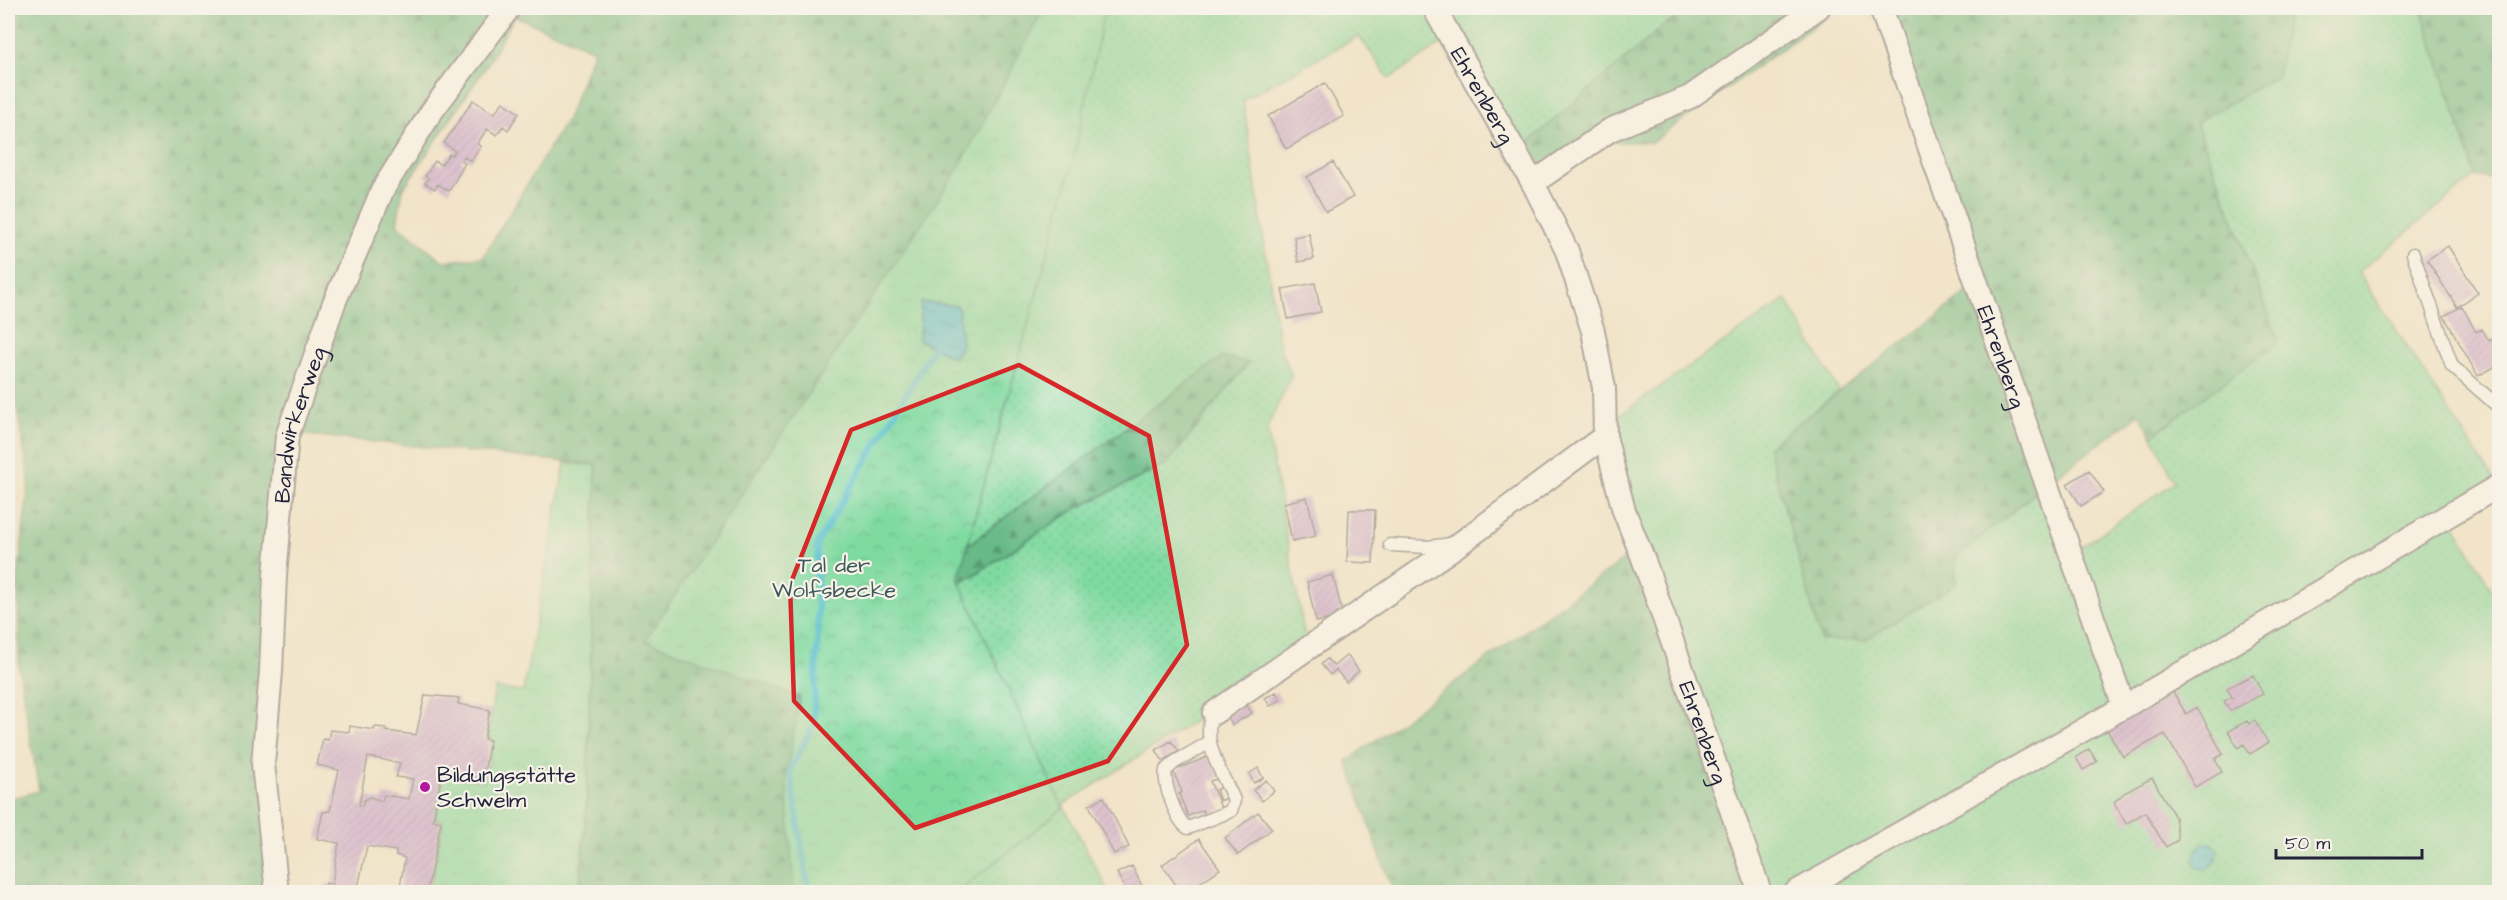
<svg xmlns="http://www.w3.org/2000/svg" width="2507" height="900" viewBox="0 0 2507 900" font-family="'Architects Daughter',sans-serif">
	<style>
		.grass { fill: url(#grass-dots); stroke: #507e6e; stroke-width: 1.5 }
		.forest { fill: url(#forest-firs); stroke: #446e60; stroke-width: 1.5; fill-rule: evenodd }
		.park { fill: url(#park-crowns); stroke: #507e6e; stroke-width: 1.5 }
		.water { fill: url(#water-ripples); stroke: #3b7085; stroke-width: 1.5 }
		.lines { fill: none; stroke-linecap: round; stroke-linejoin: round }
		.stream { stroke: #54bfcf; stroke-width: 6 }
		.building { fill: url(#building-hatch); fill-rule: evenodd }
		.lane-casing { stroke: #6a666d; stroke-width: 15 }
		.street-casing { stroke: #6a666d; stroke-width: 26 }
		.lane { stroke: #fff; stroke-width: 12 }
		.street { stroke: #fff; stroke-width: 22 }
		.marked { fill: none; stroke: #d62828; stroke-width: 4.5; stroke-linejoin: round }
		.poi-dot { fill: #b5179e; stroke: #f7f3e8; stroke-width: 2 }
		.labels { text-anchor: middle; stroke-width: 4.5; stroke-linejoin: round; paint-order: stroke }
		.street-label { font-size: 22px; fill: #22223b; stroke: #f7f3e8 }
		.park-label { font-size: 22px; fill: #3e5959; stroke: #f7f3e8 }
		.poi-label { font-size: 22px; fill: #22223b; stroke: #f7f3e8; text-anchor: start }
	</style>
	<defs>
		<pattern id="grass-dots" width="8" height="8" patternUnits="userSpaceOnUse" patternTransform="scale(1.5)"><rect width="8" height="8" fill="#7fdaa0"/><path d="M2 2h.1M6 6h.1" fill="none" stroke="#6dbb8b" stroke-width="1.8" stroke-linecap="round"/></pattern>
		<pattern id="forest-firs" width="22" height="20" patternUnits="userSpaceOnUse" patternTransform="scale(1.5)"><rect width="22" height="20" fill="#67ba86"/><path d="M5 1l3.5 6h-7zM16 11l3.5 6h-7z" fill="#54976f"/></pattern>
		<pattern id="park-crowns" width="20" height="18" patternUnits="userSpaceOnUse" patternTransform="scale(1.5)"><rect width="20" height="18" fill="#7fdaa0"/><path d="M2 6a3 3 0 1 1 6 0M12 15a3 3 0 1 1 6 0" fill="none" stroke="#6dbb8b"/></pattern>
		<pattern id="water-ripples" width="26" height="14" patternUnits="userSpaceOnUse" patternTransform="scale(1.5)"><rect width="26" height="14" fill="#54bfcf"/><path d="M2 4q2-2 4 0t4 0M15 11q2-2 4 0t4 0" fill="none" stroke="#459ba9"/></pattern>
		<pattern id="building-hatch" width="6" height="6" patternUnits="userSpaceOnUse" patternTransform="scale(1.5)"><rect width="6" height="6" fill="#c79ad6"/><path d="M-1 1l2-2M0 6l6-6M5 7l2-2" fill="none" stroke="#a17daf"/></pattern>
	</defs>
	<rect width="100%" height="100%" fill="#f7f3e8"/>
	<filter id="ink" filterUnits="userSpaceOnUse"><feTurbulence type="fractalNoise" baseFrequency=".0167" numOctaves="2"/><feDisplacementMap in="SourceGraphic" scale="12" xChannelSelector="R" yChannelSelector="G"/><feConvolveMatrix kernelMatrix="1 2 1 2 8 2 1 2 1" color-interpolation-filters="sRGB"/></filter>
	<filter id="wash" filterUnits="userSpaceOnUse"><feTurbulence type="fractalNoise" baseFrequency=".008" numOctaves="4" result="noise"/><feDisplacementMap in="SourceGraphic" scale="24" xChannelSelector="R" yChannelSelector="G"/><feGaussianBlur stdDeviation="1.35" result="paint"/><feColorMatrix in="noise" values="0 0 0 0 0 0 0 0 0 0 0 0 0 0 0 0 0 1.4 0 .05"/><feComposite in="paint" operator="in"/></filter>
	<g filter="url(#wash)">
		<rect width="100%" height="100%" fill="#f1e4c9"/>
		<!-- grass -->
		<path class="grass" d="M1089,8H1691L1665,25L1510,158L1443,43L1389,79L1359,36L1243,100L1280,349L1292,375L1267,428L1307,649L1063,805L1109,892H848L929,604L1075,509L1166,465L1248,363L892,601Z
			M2289,8H2421L2476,176L2358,272L2496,483L2447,511L2499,603V892H1762L1645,562L1611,421L1786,299L1839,391L1768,447L1956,557L2044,486L2067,557L2175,482L2152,436L2279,341L2196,122L2277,76Z"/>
		<!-- forest -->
		<path class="forest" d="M8,8H1089L892,601L1222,357L1248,363L1166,465L1075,509L929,604L848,892H580L587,809L596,465L297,434L262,675L265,892H8V799L39,791L19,668L18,577L29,480L13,384L8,253ZM515,16L594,50L568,117L483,257L443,261L397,224L403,189L487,65Z
			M1691,8H1839L1652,142H1611L1538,188L1510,158L1665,25Z
			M1877,8H2289L2277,76L2196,122L2279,341L2152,436L2140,414L2043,486L1956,557V584L1865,640L1821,641L1768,447L1970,290Z
			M2421,8H2499V181L2476,176Z
			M1634,552L1755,892H1393L1347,761Z
			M2372,887L2401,892H2355Z"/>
		<!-- park -->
		<path class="park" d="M1044,8H1105L1073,161L958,579L1063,808L958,892H794L786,777L800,697L645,640L960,166Z
			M565,463L596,465L586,809L579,892H429L443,821L435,819L443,775L484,781L493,740L487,737L495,688L523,692Z"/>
		<!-- water -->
		<path class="water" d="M921,302L958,306L962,344L954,358L919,340Z
			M2204,843L2213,844L2218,850L2216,860L2208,869L2197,868L2193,860L2197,849Z"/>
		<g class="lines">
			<!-- stream -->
			<path class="stream" d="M809,892L790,770L813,726L818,635L817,544L937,342"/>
		</g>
		<g id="blocks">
			<!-- building -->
			<path class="building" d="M1325,83L1344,116L1286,149L1268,116Z
				M473,100L494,114L503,102L519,113L508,130L503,126L497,135L487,129L477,144L481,146L471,161L464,157L461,161L465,163L449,191L438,184L435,189L425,183L429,178L425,176L435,161L441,165L449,154L452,155L455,151L444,143Z
				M1333,162L1353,197L1326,212L1307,177Z
				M1309,234L1314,259L1298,262L1294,237Z
				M2448,246L2478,293L2457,307L2427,260Z
				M1315,283L1321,312L1288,319L1282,289Z
				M2462,306L2476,332L2482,329L2489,341L2500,335V364L2478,376L2444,316Z
				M2089,470L2104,492L2081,506L2067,484Z
				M1307,497L1316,536L1292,541L1284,503Z
				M1349,510H1375L1373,563L1347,562Z
				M1333,575L1343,616L1316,622L1307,582Z
				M1347,655L1359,671L1346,682L1336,670L1330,675L1321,664L1327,659L1334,666Z
				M2253,675L2263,694L2230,711L2224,701L2232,697L2227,688Z
				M1276,692L1281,700L1270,706L1265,698Z
				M2173,692L2186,714L2197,707L2223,754L2215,759L2222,772L2195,787L2165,734L2123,757L2107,730Z
				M425,695L459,698L458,704L490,710L484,739L490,740L483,779L442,773L433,820L441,822L427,892H399L405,858L396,855V851L367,846L358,887L384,892H324L326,883L332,884L339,843L317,839L323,812L330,811L339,770L317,765L323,739L328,740L330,730L349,732L350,726L374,730L375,727L386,728V731L416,735ZM368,757L400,763L396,777L413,779L409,799L384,795L382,801L369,797L364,800L362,806L359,805Z
				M1246,704L1252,713L1232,725L1227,715Z
				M2255,720L2268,743L2250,754L2244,744L2238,748L2228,731L2247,721L2249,724Z
				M1171,741L1179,751L1163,761L1156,750Z
				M2089,749L2097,762L2083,770L2076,757Z
				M1212,755L1220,778L1210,781L1222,810L1206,817L1203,810L1188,816L1179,794L1182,792L1173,771Z
				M1258,768L1263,778L1254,783L1249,774Z
				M2152,778L2175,817L2178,840L2166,847L2145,812L2126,824L2114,802L2124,793Z
				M1266,780L1274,791L1262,801L1253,790Z
				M1224,786L1229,797L1220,801L1216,790Z
				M1104,797L1129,847L1114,854L1089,805Z
				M1258,812L1272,829L1238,855L1225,838Z
				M1199,839L1220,869L1186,892H1181L1162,865Z
				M1132,866L1145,892H1127L1117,873Z"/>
		</g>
	</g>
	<g filter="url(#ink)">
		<use href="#blocks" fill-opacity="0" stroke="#6a666d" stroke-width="1.5"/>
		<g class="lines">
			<!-- lane casing -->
			<g class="lane-casing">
				<path id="lane" d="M2413,254L2452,366L2500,408
					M1390,545L1428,547L1452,544
					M1210,742L1175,762L1166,770C1163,783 1176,821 1188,828L1231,811L1234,800C1224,776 1198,739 1214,713"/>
			</g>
			<!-- street casing -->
			<g class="street-casing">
				<g id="street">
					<path id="s1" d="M1434,8L1533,183L1567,251L1593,331L1604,388L1605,436L1616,480L1624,511L1643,558L1760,892"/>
					<path id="s2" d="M1881,8L2124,707"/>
					<path d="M1533,183L1610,130L1690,97L1818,8"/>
					<path d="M1214,713L1462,542L1605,436"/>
					<path id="s3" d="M277,892L263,764L271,672L275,576L287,436L334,303L383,189L432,111L509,8"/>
					<path d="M1796,892L2124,707L2500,485"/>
				</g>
			</g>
			<!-- lane -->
			<use href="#lane" class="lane"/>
			<!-- street -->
			<use href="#street" class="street"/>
		</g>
	</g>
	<!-- marked area -->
	<path d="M0 0H2507V900H0ZM1019,365L1149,436L1187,645L1108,761L915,828L794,701L790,585L851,430Z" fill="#f1e4c9" fill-opacity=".55" fill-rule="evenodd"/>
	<path class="marked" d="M1019,365L1149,436L1187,645L1108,761L915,828L794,701L790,585L851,430Z"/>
	<!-- markers -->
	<circle class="poi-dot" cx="425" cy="787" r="6"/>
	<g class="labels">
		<!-- street labels -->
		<g class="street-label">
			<text dy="8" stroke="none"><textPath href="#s1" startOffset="100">Ehrenberg</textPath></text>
			<text dy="8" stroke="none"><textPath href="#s2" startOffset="369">Ehrenberg</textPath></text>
			<text dy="8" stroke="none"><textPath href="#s3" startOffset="471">Bandwirkerweg</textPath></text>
			<text dy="8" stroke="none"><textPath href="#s1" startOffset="780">Ehrenberg</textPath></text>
		</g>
		<!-- park labels -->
		<g class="park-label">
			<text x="834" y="572">Tal der<tspan x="834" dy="25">Wolfsbecke</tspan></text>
		</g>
		<!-- poi labels -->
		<g class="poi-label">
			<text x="437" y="782">Bildungsstätte<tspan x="437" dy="25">Schwelm</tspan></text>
		</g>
	</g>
	<!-- margin -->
	<rect width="2507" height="900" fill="none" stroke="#f7f3e8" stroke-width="30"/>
	<!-- scale -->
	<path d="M2276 849v9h146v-9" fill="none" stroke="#22223b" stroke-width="3"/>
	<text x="2285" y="849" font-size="18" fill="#22223b" stroke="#f7f3e8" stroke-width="4.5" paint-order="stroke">50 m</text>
</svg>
